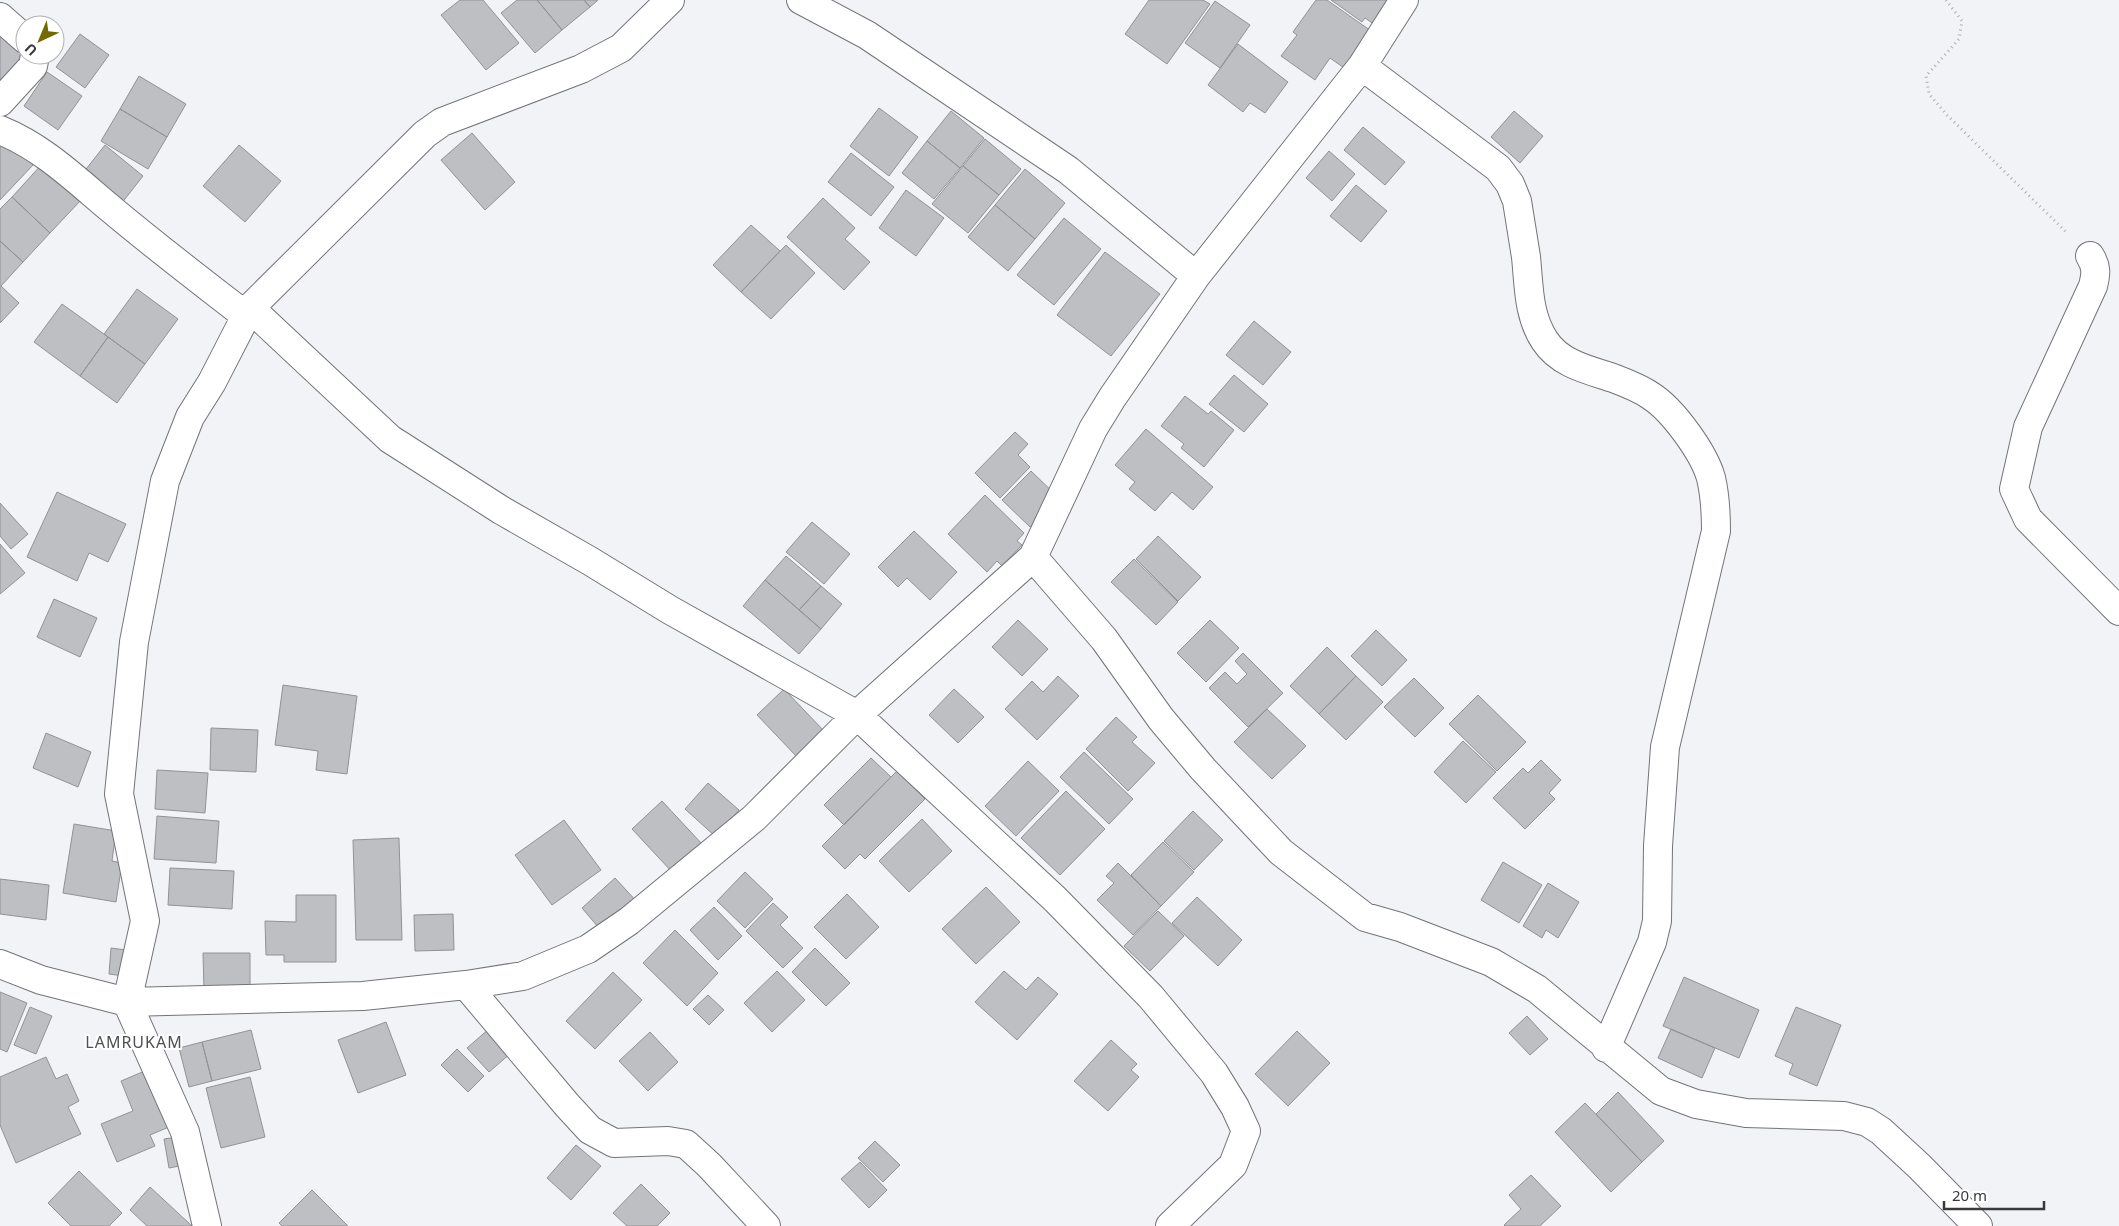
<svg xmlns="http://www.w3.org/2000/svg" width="2119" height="1226" viewBox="0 0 2119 1226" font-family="'Noto Sans',sans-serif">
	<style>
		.building { fill: #bebfc2; stroke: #919295 }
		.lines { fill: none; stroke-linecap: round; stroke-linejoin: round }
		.minor-casing { stroke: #737477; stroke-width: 30 }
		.path { stroke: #acadaf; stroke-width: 3; stroke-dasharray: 1 4; stroke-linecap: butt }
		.minor { stroke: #fff; stroke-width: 28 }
		.labels { text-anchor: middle; stroke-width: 4; stroke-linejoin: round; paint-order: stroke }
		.quarter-label { font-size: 16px; letter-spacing: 1px; fill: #4e4f52; stroke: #fff }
	</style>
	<rect width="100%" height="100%" fill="#f2f3f6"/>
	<!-- building -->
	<path class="building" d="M460,0H483L519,43L486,70L441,15Z
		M517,0H537L562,30L535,53L501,13Z
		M537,0H584L590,7L562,30Z
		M584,0H598L590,7Z
		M1149,0H1203L1210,4L1167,64L1125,34Z
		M1316,0H1327L1374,33L1347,70L1330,58L1315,80L1281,56L1297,35L1293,32Z
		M1331,0H1396L1378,27L1365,18L1362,22Z
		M1215,1L1250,25L1220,68L1185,43Z
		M0,30L25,55L0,87Z
		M80,34L109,55L85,88L56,67Z
		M1238,44L1288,82L1265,113L1250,103L1243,112L1208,85Z
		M47,72L82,96L58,130L24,106Z
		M139,76L186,104L167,137L120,109Z
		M879,108L918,137L889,176L850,146Z
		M120,109L167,137L148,169L101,141Z
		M951,111L984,138L960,168L927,141Z
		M1514,111L1543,136L1520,163L1491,137Z
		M1363,127L1405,162L1385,185L1344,150Z
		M472,133L515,182L485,210L441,160Z
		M0,134L33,165L0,200Z
		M985,139L1021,169L999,195L963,166Z
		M927,141L960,168L934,199L902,173Z
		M105,145L143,176L121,204L83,173Z
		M239,145L281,181L245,222L203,186Z
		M1329,151L1355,174L1332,201L1306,178Z
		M851,153L894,187L871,216L828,182Z
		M43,163L82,199L50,233L12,197Z
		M963,166L999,195L968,233L932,204Z
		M1025,169L1065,203L1035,239L995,205Z
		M1356,185L1387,211L1361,242L1330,216Z
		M906,190L944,218L916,256L879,228Z
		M12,197L50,233L23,262L0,241V209Z
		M823,198L855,228L845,239L870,262L844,290L787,237Z
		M995,205L1035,239L1008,271L968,237Z
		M1064,218L1101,249L1054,305L1017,275Z
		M751,225L780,251L741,292L713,265Z
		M0,241L23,262L1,286L19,303L0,323Z
		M786,245L815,273L771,319L741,292Z
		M1105,252L1160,294L1111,356L1057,315Z
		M137,289L178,319L145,364L104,334Z
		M62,304L108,337L80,376L34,342Z
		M1254,321L1291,352L1263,385L1226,355Z
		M108,337L145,364L117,403L80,376Z
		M1234,375L1268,404L1244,432L1209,404Z
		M1185,396L1208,414L1211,411L1234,430L1204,467L1181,448L1184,444L1161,426Z
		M1146,429L1213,487L1193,510L1172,492L1155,511L1129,489L1135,482L1115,465Z
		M1015,432L1028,444L1018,455L1030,467L1000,498L975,473Z
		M1031,471L1059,498L1030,527L1002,500Z
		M57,492L126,524L108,562L89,553L77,581L27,557Z
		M985,495L1024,533L1017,541L1022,545L1002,566L997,561L987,572L948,534Z
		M0,503L28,534L11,549L0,536Z
		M812,522L850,554L824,584L786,552Z
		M914,531L957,572L930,600L907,578L898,587L878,567Z
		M1158,536L1201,577L1178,601L1136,559Z
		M0,544L25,573L0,594Z
		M786,556L821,586L799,610L765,580Z
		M1134,559L1178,602L1156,625L1111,582Z
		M765,580L821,629L799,654L743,606Z
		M821,586L842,604L821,629L799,610Z
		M54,599L97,618L80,657L37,637Z
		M1018,620L1048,649L1022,676L992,647Z
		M1210,620L1239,648L1206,682L1177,653Z
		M1376,630L1407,660L1382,686L1351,656Z
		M1327,647L1356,676L1319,714L1290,686Z
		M1243,653L1283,693L1248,727L1209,688L1225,672L1237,684L1247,674L1235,661Z
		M1058,676L1079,696L1037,740L1005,709L1032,681L1043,692Z
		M1356,676L1383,702L1346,740L1319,714Z
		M1414,678L1444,708L1415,737L1384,707Z
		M283,685L357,696L347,774L316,770L318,751L275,745Z
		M784,689L824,731L797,757L757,715Z
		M954,689L984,717L958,743L929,715Z
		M1478,695L1526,742L1497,771L1449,724Z
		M1267,709L1306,746L1272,779L1234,742Z
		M1116,717L1137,737L1132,742L1155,763L1128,791L1086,749Z
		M211,728L258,730L256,772L210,770Z
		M46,733L91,752L78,787L33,768Z
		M1463,741L1496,772L1466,803L1434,772Z
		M1084,752L1133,799L1109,824L1060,777Z
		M871,758L891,777L844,825L824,805Z
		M1541,760L1561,780L1549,793L1555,799L1525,829L1493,798L1523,768L1528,773Z
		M1028,761L1059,791L1016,836L985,806Z
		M157,770L208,773L205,813L155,809Z
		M897,771L925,799L865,859L860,854L845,869L822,846Z
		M708,783L739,810L716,837L685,809Z
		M1066,791L1105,829L1060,875L1021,838Z
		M662,801L702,844L672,872L632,829Z
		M1193,811L1223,840L1194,870L1164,841Z
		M157,816L219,821L216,863L154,859Z
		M922,819L952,851L909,892L879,861Z
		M564,820L601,870L552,905L515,855Z
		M74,824L116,831L112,861L122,863L116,902L63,893Z
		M399,838L402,940H356L353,840Z
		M1163,842L1194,872L1161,906L1131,875Z
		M1503,862L1542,885L1519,923L1481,900Z
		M1118,863L1161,906L1133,935L1097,900L1114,883L1106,876Z
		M170,868L234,871L232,909L168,905Z
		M745,872L773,899L745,928L717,901Z
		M615,878L639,904L604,934L582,908Z
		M0,879L49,885L46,920L0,914Z
		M1548,883L1579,902L1558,938L1546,930L1542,938L1523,926Z
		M986,887L1020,922L976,964L942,929Z
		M847,894L879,927L846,959L814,927Z
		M296,895H336V962H284V955H266L265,921L296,922Z
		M1197,897L1242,940L1218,966L1172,923Z
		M773,903L788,917L780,925L803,948L783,968L746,931Z
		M714,907L742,936L718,960L690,930Z
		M1158,911L1184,936L1150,971L1124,946Z
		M453,914L454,950L415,951L414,915Z
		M675,930L718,973L687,1006L643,963Z
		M111,948L133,951L131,977L109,974Z
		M815,948L850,983L826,1006L792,972Z
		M203,953H250V991H204Z
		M777,971L805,1000L772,1032L744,1003Z
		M1004,971L1026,990L1038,977L1058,994L1017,1040L975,1002Z
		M613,972L642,1000L595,1049L566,1021Z
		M1684,977L1759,1010L1739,1058L1663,1026Z
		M0,992L27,1003L7,1052L0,1049Z
		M708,995L724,1010L709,1025L693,1009Z
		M30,1007L52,1016L36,1054L14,1045Z
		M1796,1007L1841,1025L1817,1086L1789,1074L1793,1064L1775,1056Z
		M1527,1016L1548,1039L1530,1055L1509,1033Z
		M386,1022L406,1075L358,1093L338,1040Z
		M490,1028L511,1053L489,1072L467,1048Z
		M1671,1029L1715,1048L1702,1078L1658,1058Z
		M251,1030L261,1069L212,1081L202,1042Z
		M1297,1031L1330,1063L1288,1106L1255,1074Z
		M650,1032L678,1062L648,1091L619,1061Z
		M1111,1040L1137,1064L1131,1070L1139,1077L1108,1111L1074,1081Z
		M202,1042L212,1081L189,1087L179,1048Z
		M457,1049L484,1076L468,1092L441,1065Z
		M46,1057L56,1079L67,1074L79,1101L68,1107L81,1134L16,1163L0,1125V1077Z
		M152,1068L176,1124L150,1135L155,1146L117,1162L101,1124L133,1111L121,1081Z
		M250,1077L265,1137L221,1148L206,1088Z
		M1618,1092L1664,1141L1642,1162L1596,1114Z
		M1585,1103L1642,1162L1611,1192L1555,1132Z
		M184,1136L190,1164L169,1168L164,1139Z
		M875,1141L900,1165L883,1182L858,1158Z
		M576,1145L601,1166L571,1200L547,1178Z
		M860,1162L887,1190L869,1208L841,1179Z
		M79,1171L122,1213L109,1226H71L48,1203Z
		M1531,1175L1561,1206L1540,1226H1505L1504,1225L1521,1209L1509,1195Z
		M641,1184L670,1213L657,1226H627L613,1213Z
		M150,1187L192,1226H147L130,1210Z
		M312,1190L348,1226H282L279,1223Z"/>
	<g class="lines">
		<!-- minor casing -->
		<g class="minor-casing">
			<path id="minor" d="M801,0L867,35L1068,170L1196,276
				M0,17L25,39
				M1362,66L1498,168L1510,184L1517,201C1520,219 1523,238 1526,257C1529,286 1528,316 1545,341C1560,364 1589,370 1613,378C1626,383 1640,388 1651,396C1673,410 1704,453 1711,478C1715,495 1716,513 1716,531L1665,747L1658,846L1657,921L1652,942L1606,1048
				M0,102L33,66L35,55
				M0,130C44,148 75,179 111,209C155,246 201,281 246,316
				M2090,256C2097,267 2096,274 2093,286L2028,427L2014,489L2028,519L2119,611
				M250,308L390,439L501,510L590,561L670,610L857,715L1055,899L1151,997L1214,1073L1235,1107L1246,1131L1233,1165L1170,1226
				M1033,557L1104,639L1161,719L1203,769L1281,852L1365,917L1400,927L1491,962L1537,989L1661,1091L1696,1104L1746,1113L1844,1116L1867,1122L1881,1131L1919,1166L1978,1226
				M0,964L41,980L127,1002L363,996L466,985L523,976L588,949L629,921L754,818L857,715L1033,557L1093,429L1112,398L1196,276L1362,66L1404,0
				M466,985L567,1105L590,1130L614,1143L668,1141L686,1144L709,1165L766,1226
				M207,1226L185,1132L127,1002L145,921L119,794L134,642L165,481L190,417L212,382L250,308L425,134L442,122L581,69L621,48L670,0"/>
		</g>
		<!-- path -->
		<path class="path" d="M1946,0L1962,21L1959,39L1926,76L1929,94L1947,115L2068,234"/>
		<!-- minor -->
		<use href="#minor" class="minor"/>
	</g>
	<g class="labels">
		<!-- quarter labels -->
		<g class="quarter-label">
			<text x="134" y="1048">LAMRUKAM</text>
		</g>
	</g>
	<!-- north arrow -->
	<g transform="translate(40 40) rotate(224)"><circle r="24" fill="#ffffff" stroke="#afb0b0"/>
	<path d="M0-4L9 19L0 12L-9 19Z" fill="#756a02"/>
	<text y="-8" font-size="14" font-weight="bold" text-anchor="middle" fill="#38393a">U</text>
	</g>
	<!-- scale -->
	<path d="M1944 1201v8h100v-8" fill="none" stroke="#38393a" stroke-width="2.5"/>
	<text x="1952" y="1201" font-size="15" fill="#38393a" stroke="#ffffff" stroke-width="4" paint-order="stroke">20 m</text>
</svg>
